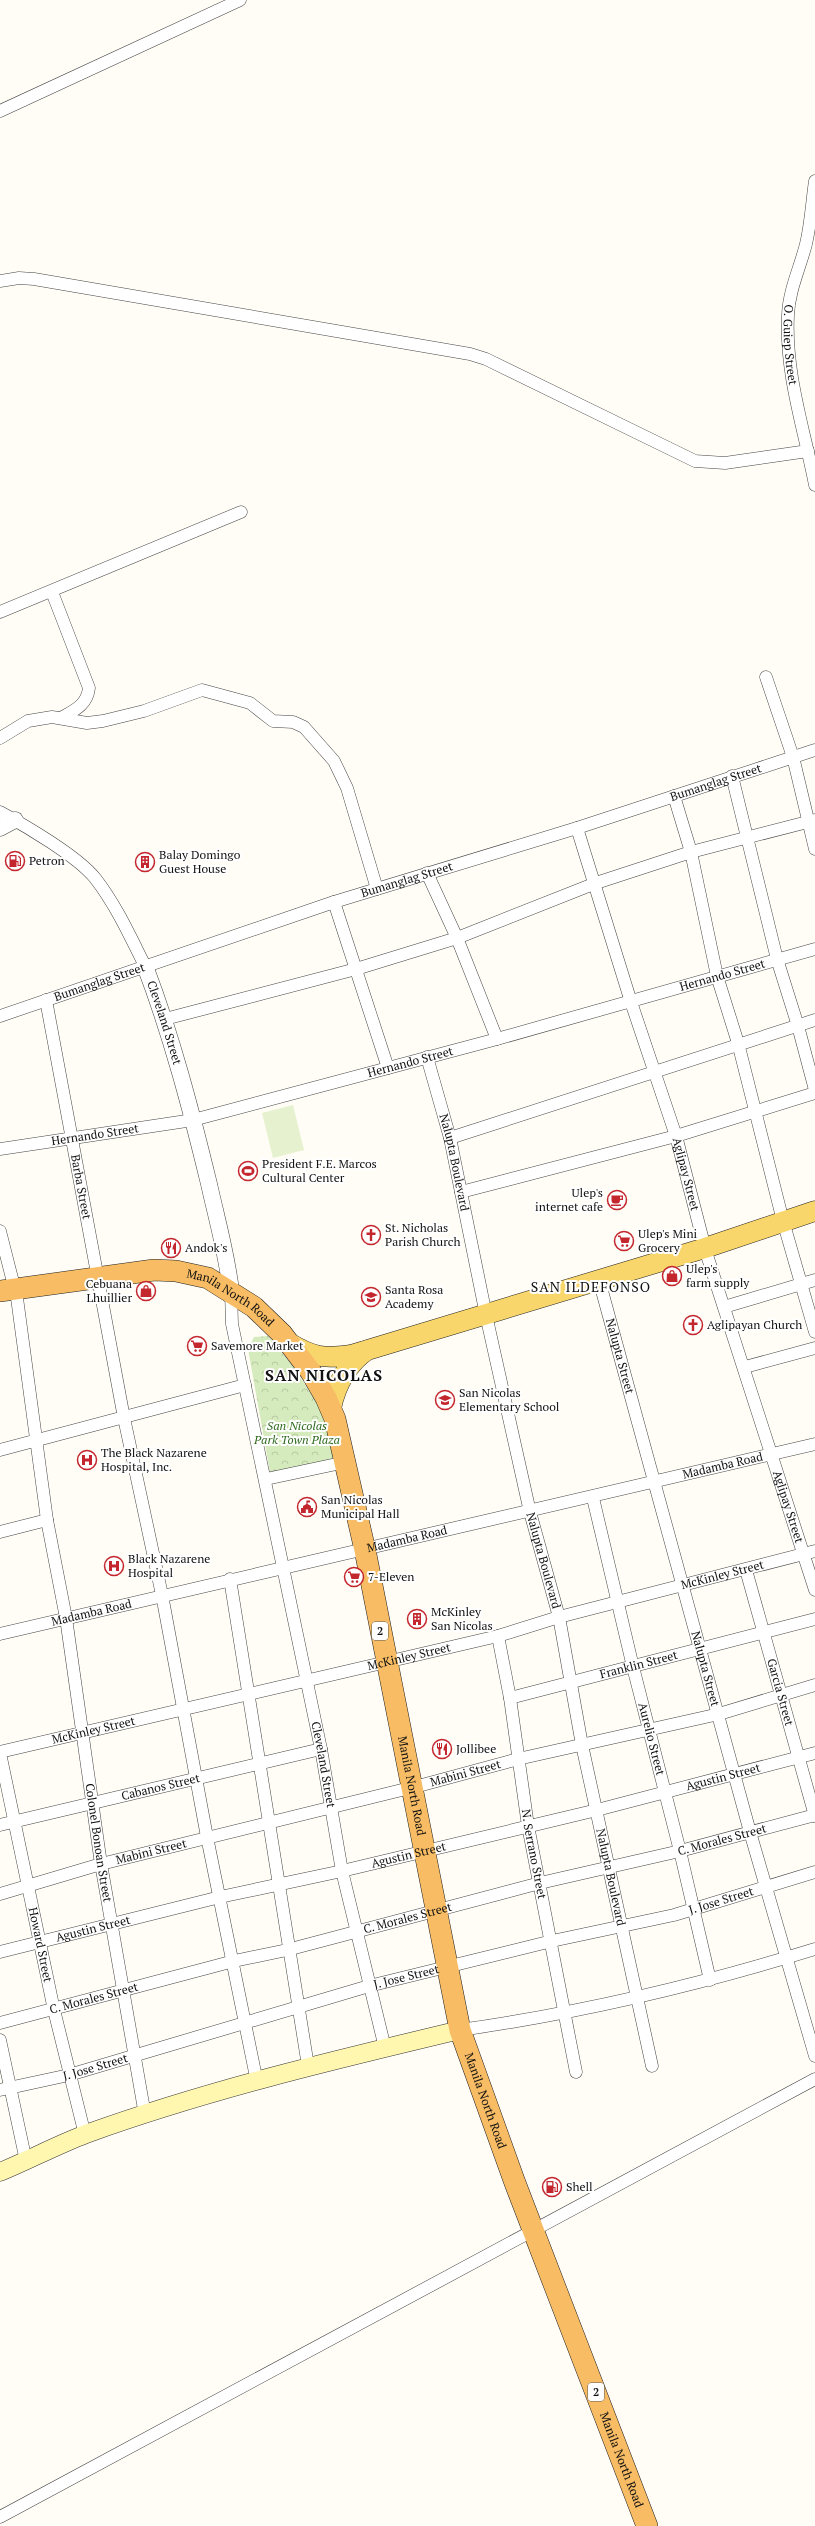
<svg xmlns="http://www.w3.org/2000/svg" width="815" height="2526" viewBox="0 0 815 2526" font-family="'PT Serif',serif">
	<style>
		.park { fill: url(#park-crowns) }
		.pitch { fill: #e6f2cf }
		.lines { fill: none; stroke-linecap: round; stroke-linejoin: round }
		.minor-casing { stroke: #444; stroke-width: 13 }
		.tertiary-casing { stroke: #444; stroke-width: 17 }
		.secondary-casing { stroke: #333; stroke-width: 19 }
		.primary-casing { stroke: #222; stroke-width: 21 }
		.trunk-casing { stroke: #222; stroke-width: 22 }
		.minor { stroke: #fff; stroke-width: 12 }
		.tertiary { stroke: #fff; stroke-width: 16 }
		.secondary { stroke: #fff6b0; stroke-width: 18 }
		.primary { stroke: #f9d66b; stroke-width: 20 }
		.trunk { stroke: #f7bc64; stroke-width: 21 }
		.labels { text-anchor: middle; stroke-width: 4; stroke-linejoin: round; paint-order: stroke }
		.shield { fill: #fff; stroke: #585858; stroke-width: 1 }
		.shield-label { font-size: 11px; font-weight: bold; fill: #111 }
		.street-label { font-size: 12px; fill: #111; stroke: #fff }
		.poi-label { font-size: 12px; fill: #111; stroke: #fff; text-anchor: start }
		.park-label { font-size: 12px; font-style: italic; fill: #2f6b1f; stroke: #fff }
		.quarter-label { font-size: 14px; letter-spacing: 1px; fill: #111; stroke: #fff }
		.district-label { font-size: 16px; font-weight: bold; letter-spacing: 1px; fill: #111; stroke: #fff }
	</style>
	<defs>
		<pattern id="park-crowns" width="20" height="18" patternUnits="userSpaceOnUse"><rect width="20" height="18" fill="#d5ebbd"/><path d="M2 6a3 3 0 1 1 6 0M12 15a3 3 0 1 1 6 0" fill="none" stroke="#b6c8a1"/></pattern>
	</defs>
	<rect width="100%" height="100%" fill="#fffdf5"/>
	<!-- park -->
	<path class="park" d="M268,1336L295,1369L327,1418L338,1460L270,1472L248,1349L254,1337Z"/>
	<!-- pitch -->
	<path class="pitch" d="M293,1105L304,1150L273,1158L262,1113Z"/>
	<g class="lines">
		<!-- minor casing -->
		<g class="minor-casing">
			<g id="minor">
				<path d="M0,111L240,0"/>
				<path id="s1" d="M815,181C812,201 811,223 806,244C800,268 789,290 788,315C785,374 804,428 815,485"/>
				<path d="M0,281L19,278L34,279L470,354L486,359L695,461L725,463L808,451"/>
				<path d="M52,592L89,688C87,705 75,710 61,718"/>
				<path d="M0,612L241,512"/>
				<path d="M766,677L793,757L815,849"/>
				<path d="M0,738L28,721L52,717L87,723L103,721L144,711L202,690L250,703L273,721L293,722L304,727L334,761L347,788L377,889"/>
				<path d="M732,776L777,959L798,1026L815,1090"/>
				<path d="M674,796L691,852L717,976L738,1043L783,1221L815,1332"/>
				<path d="M0,812C26,826 77,856 95,878C116,905 130,936 145,966"/>
				<path id="s2" d="M577,828L631,1002L676,1136L706,1252L815,1590"/>
				<path d="M427,873L457,938L497,1039"/>
				<path d="M334,902L388,1068"/>
				<path id="s3" d="M46,1000L124,1418L162,1595L207,1837L257,2082"/>
				<path id="s4" d="M0,1016L334,902L577,828L815,750"/>
				<path d="M165,1019L356,969L457,938L596,883L691,852L815,820"/>
				<path id="s5" d="M427,1057L450,1138L486,1315L530,1512L559,1617L582,1745L652,2066"/>
				<path d="M450,1138L815,1020"/>
				<path id="s6" d="M0,1149L193,1120L497,1039L815,949"/>
				<path d="M461,1192L676,1136L815,1093"/>
				<path id="s7" d="M0,1231L17,1298L47,1520L66,1618L101,1864L145,2115"/>
				<path id="s8" d="M599,1280L750,1832L815,2056"/>
				<path id="s9" d="M231,1291L232,1324L321,1749L342,1871L385,2048"/>
				<path d="M724,1307L815,1280"/>
				<path d="M745,1367L815,1348"/>
				<path d="M0,1450L245,1385"/>
				<path d="M266,1479L346,1462"/>
				<path id="s10" d="M593,1498L633,1667L680,1851L710,1980"/>
				<path d="M0,1532L47,1520"/>
				<path id="s11" d="M746,1570L815,1816"/>
				<path d="M230,1579L308,2066"/>
				<path id="s12" d="M0,1634L815,1444"/>
				<path id="s13" d="M498,1636L510,1698L528,1826L576,2072"/>
				<path id="s14" d="M510,1698L815,1619"/>
				<path id="s15" d="M0,1752L498,1636L559,1617L815,1551"/>
				<path id="s16" d="M0,1753L54,2010L85,2135"/>
				<path id="s17" d="M0,1825L321,1749"/>
				<path id="s18" d="M0,1894L101,1864L422,1785L518,1759L719,1714L815,1685"/>
				<path id="s19" d="M0,1952L220,1897L342,1871L597,1810L815,1753"/>
				<path id="s20" d="M0,2023L234,1961L287,1950L540,1883L680,1851L815,1815"/>
				<path d="M460,2030C580,2013 699,1985 815,1949"/>
				<path d="M0,2040L26,2161"/>
				<path id="s21" d="M0,2090L69,2075L369,1986L552,1941L674,1915L815,1872"/>
				<path d="M0,2517L815,2079"/>
			</g>
		</g>
		<!-- tertiary casing -->
		<g class="tertiary-casing">
			<g id="tertiary">
				<path d="M0,828L15,820"/>
				<path id="s22" d="M145,966C172,1037 191,1110 209,1184C217,1220 227,1255 231,1291"/>
			</g>
		</g>
		<!-- secondary casing -->
		<g class="secondary-casing">
			<path id="secondary" d="M0,2172C29,2160 57,2145 86,2134C208,2090 334,2060 460,2030"/>
		</g>
		<!-- primary casing -->
		<g class="primary-casing">
			<path id="primary" d="M289,1343C313,1357 323,1359 351,1355L705,1248L815,1211
				M331,1408C336,1385 347,1364 367,1350"/>
		</g>
		<!-- trunk casing -->
		<g class="trunk-casing">
			<g id="trunk">
				<path id="s23" d="M0,1291L154,1270L176,1271L208,1278L254,1307L282,1334L311,1372L326,1398L335,1419L365,1550L460,2030L515,2183L647,2526"/>
			</g>
		</g>
		<!-- minor -->
		<use href="#minor" class="minor"/>
		<!-- tertiary -->
		<use href="#tertiary" class="tertiary"/>
		<!-- secondary -->
		<use href="#secondary" class="secondary"/>
		<!-- primary -->
		<use href="#primary" class="primary"/>
		<!-- trunk -->
		<use href="#trunk" class="trunk"/>
	</g>
	<!-- icons -->
	<defs>
		<g id="fuel-ring" transform="scale(1)"><circle r="9.5" fill="#fff" stroke="#c4262e" stroke-width="1.5"/><path d="M-5.5-6h7V0h2V4h1.3V-2.5L3-4.5l.8-.8L6-3V5H2.5V1h-1V6h-7ZM-4.2-4.7v3.2H.2V-4.7Z" fill="#c4262e"/></g>
		<g id="building-ring" transform="scale(1)"><circle r="9.5" fill="#fff" stroke="#c4262e" stroke-width="1.5"/><path d="M-4-6H4V6H1V3H-1V6H-4ZM-2.5-4.3h1.7v1.8h-1.7ZM.8-4.3h1.7v1.8H.8ZM-2.5-1h1.7V.8h-1.7ZM.8-1h1.7V.8H.8Z" fill="#c4262e"/></g>
		<g id="stadium-ring" transform="scale(1)"><circle r="9.5" fill="#fff" stroke="#c4262e" stroke-width="1.5"/><path d="M0-5a6.5 5 0 1 0 0 10a6.5 5 0 1 0 0-10ZM-3.5-1.8h7v3.6h-7Z" fill="#c4262e"/></g>
		<g id="cafe-ring" transform="scale(1)"><circle r="9.5" fill="#fff" stroke="#c4262e" stroke-width="1.5"/><path d="M-5.5-4.5H6V0H3Q3 3.5 0 3.5H-2.5Q-5.5 3.5-5.5 0ZM3-3.2v2h1.7v-2ZM-6 4.5H4V6H-6Z" fill="#c4262e"/></g>
		<g id="church-ring" transform="scale(1)"><circle r="9.5" fill="#fff" stroke="#c4262e" stroke-width="1.5"/><path d="M-1.2-6h2.4v3.5h3.3v2.4h-3.3V6h-2.4V-.1h-3.3v-2.4h3.3Z" fill="#c4262e"/></g>
		<g id="supermarket-ring" transform="scale(1)"><circle r="9.5" fill="#fff" stroke="#c4262e" stroke-width="1.5"/><path d="M-6-5.5h2.5l.6 2H6L4.5 2H-2.5L-4.4-4H-6ZM-1.5 3.2a1.3 1.3 0 1 0 .1 0ZM3 3.2a1.3 1.3 0 1 0 .1 0Z" fill="#c4262e"/></g>
		<g id="restaurant-ring" transform="scale(1)"><circle r="9.5" fill="#fff" stroke="#c4262e" stroke-width="1.5"/><path d="M-5-6h1v4h1v-4h1v4h1v-4h1v5L-1.5 .5V6h-2V.5L-5-1ZM5-6V6H3V1.5H1.5Q1.5-4 5-6Z" fill="#c4262e"/></g>
		<g id="shop-ring" transform="scale(1)"><circle r="9.5" fill="#fff" stroke="#c4262e" stroke-width="1.5"/><path d="M-5-2.5h2.3a2.7 3.5 0 0 1 5.4 0H5L5.5 6h-11ZM-1.5-2.5h3a1.5 2.3 0 0 0-3 0Z" fill="#c4262e"/></g>
		<g id="school-ring" transform="scale(1)"><circle r="9.5" fill="#fff" stroke="#c4262e" stroke-width="1.5"/><path d="M0-5L7-2L0 1L-7-2ZM-4 1L0 2.5L4 1V4Q0 6-4 4Z" fill="#c4262e"/></g>
		<g id="hospital-ring" transform="scale(1)"><circle r="9.5" fill="#fff" stroke="#c4262e" stroke-width="1.5"/><path d="M-5-5h3v3.5h4V-5h3V5h-3V1.5h-4V5h-3Z" fill="#c4262e"/></g>
		<g id="civic-ring" transform="scale(1)"><circle r="9.5" fill="#fff" stroke="#c4262e" stroke-width="1.5"/><path d="M-.6-6.5H3V-4.5H.6V-3L4-1V1h2V6H-6V1h2V-1L-.6-3ZM-1.2 2.5V6h2.4V2.5Z" fill="#c4262e"/></g>
	</defs>
	<g fill-rule="evenodd">
		<use href="#fuel-ring" x="15" y="861"/>
		<use href="#building-ring" x="145" y="862"/>
		<use href="#stadium-ring" x="248" y="1171"/>
		<use href="#cafe-ring" x="617" y="1200"/>
		<use href="#church-ring" x="371" y="1235"/>
		<use href="#supermarket-ring" x="624" y="1241"/>
		<use href="#restaurant-ring" x="171" y="1248"/>
		<use href="#shop-ring" x="672" y="1276"/>
		<use href="#shop-ring" x="146" y="1291"/>
		<use href="#school-ring" x="371" y="1297"/>
		<use href="#church-ring" x="693" y="1325"/>
		<use href="#supermarket-ring" x="197" y="1346"/>
		<use href="#school-ring" x="445" y="1400"/>
		<use href="#hospital-ring" x="87" y="1460"/>
		<use href="#civic-ring" x="307" y="1507"/>
		<use href="#hospital-ring" x="114" y="1566"/>
		<use href="#supermarket-ring" x="354" y="1577"/>
		<use href="#building-ring" x="417" y="1619"/>
		<use href="#restaurant-ring" x="442" y="1749"/>
		<use href="#fuel-ring" x="552" y="2187"/>
	</g>
	<g class="labels">
		<!-- shield labels -->
		<g class="shield">
			<rect x="372" y="1622" width="16" height="18" rx="3"/>
			<rect x="588" y="2383" width="16" height="18" rx="3"/>
		</g>
		<g class="shield-label">
			<text x="380" y="1635">2</text>
			<text x="596" y="2396">2</text>
		</g>
		<!-- street labels -->
		<g class="street-label">
			<text dy="4" stroke="none"><textPath href="#s1" startOffset="167">O. Guiep Street</textPath></text>
			<text dy="4" stroke="none"><textPath href="#s4" startOffset="753">Bumanglag Street</textPath></text>
			<text dy="4" stroke="none"><textPath href="#s4" startOffset="429">Bumanglag Street</textPath></text>
			<text dy="4" stroke="none"><textPath href="#s6" startOffset="744">Hernando Street</textPath></text>
			<text dy="4" stroke="none"><textPath href="#s4" startOffset="105">Bumanglag Street</textPath></text>
			<text dy="4" stroke="none"><textPath href="#s22" startOffset="60">Cleveland Street</textPath></text>
			<text dy="4" stroke="none"><textPath href="#s6" startOffset="420">Hernando Street</textPath></text>
			<text dy="4" stroke="none"><textPath href="#s6" startOffset="96">Hernando Street</textPath></text>
			<text dy="4" stroke="none"><textPath href="#s5" startOffset="109">Nalupta Boulevard</textPath></text>
			<text dy="4" stroke="none"><textPath href="#s2" startOffset="363">Aglipay Street</textPath></text>
			<text dy="4" stroke="none"><textPath href="#s3" startOffset="190">Barba Street</textPath></text>
			<text dy="4" stroke="none"><textPath href="#s23" startOffset="239">Manila North Road</textPath></text>
			<text dy="4" stroke="none"><textPath href="#s8" startOffset="79">Nalupta Street</textPath></text>
			<text dy="4" stroke="none"><textPath href="#s12" startOffset="742">Madamba Road</textPath></text>
			<text dy="4" stroke="none"><textPath href="#s2" startOffset="711">Aglipay Street</textPath></text>
			<text dy="4" stroke="none"><textPath href="#s12" startOffset="418">Madamba Road</textPath></text>
			<text dy="4" stroke="none"><textPath href="#s5" startOffset="517">Nalupta Boulevard</textPath></text>
			<text dy="4" stroke="none"><textPath href="#s15" startOffset="744">McKinley Street</textPath></text>
			<text dy="4" stroke="none"><textPath href="#s12" startOffset="94">Madamba Road</textPath></text>
			<text dy="4" stroke="none"><textPath href="#s15" startOffset="420">McKinley Street</textPath></text>
			<text dy="4" stroke="none"><textPath href="#s14" startOffset="133">Franklin Street</textPath></text>
			<text dy="4" stroke="none"><textPath href="#s8" startOffset="403">Nalupta Street</textPath></text>
			<text dy="4" stroke="none"><textPath href="#s11" startOffset="127">Garcia Street</textPath></text>
			<text dy="4" stroke="none"><textPath href="#s15" startOffset="96">McKinley Street</textPath></text>
			<text dy="4" stroke="none"><textPath href="#s10" startOffset="248">Aurelio Street</textPath></text>
			<text dy="4" stroke="none"><textPath href="#s9" startOffset="483">Cleveland Street</textPath></text>
			<text dy="4" stroke="none"><textPath href="#s18" startOffset="481">Mabini Street</textPath></text>
			<text dy="4" stroke="none"><textPath href="#s19" startOffset="744">Agustin Street</textPath></text>
			<text dy="4" stroke="none"><textPath href="#s23" startOffset="779">Manila North Road</textPath></text>
			<text dy="4" stroke="none"><textPath href="#s17" startOffset="165">Cabanos Street</textPath></text>
			<text dy="4" stroke="none"><textPath href="#s20" startOffset="745">C. Morales Street</textPath></text>
			<text dy="4" stroke="none"><textPath href="#s7" startOffset="620">Colonel Bonoan Street</textPath></text>
			<text dy="4" stroke="none"><textPath href="#s18" startOffset="157">Mabini Street</textPath></text>
			<text dy="4" stroke="none"><textPath href="#s19" startOffset="420">Agustin Street</textPath></text>
			<text dy="4" stroke="none"><textPath href="#s13" startOffset="221">N. Serrano Street</textPath></text>
			<text dy="4" stroke="none"><textPath href="#s5" startOffset="841">Nalupta Boulevard</textPath></text>
			<text dy="4" stroke="none"><textPath href="#s21" startOffset="746">J. Jose Street</textPath></text>
			<text dy="4" stroke="none"><textPath href="#s20" startOffset="421">C. Morales Street</textPath></text>
			<text dy="4" stroke="none"><textPath href="#s19" startOffset="96">Agustin Street</textPath></text>
			<text dy="4" stroke="none"><textPath href="#s16" startOffset="196">Howard Street</textPath></text>
			<text dy="4" stroke="none"><textPath href="#s21" startOffset="422">J. Jose Street</textPath></text>
			<text dy="4" stroke="none"><textPath href="#s20" startOffset="97">C. Morales Street</textPath></text>
			<text dy="4" stroke="none"><textPath href="#s21" startOffset="98">J. Jose Street</textPath></text>
			<text dy="4" stroke="none"><textPath href="#s23" startOffset="1103">Manila North Road</textPath></text>
			<text dy="4" stroke="none"><textPath href="#s23" startOffset="1487">Manila North Road</textPath></text>
		</g>
		<!-- poi labels -->
		<g class="poi-label">
			<text x="159" y="859">Balay Domingo<tspan x="159" dy="14">Guest House</tspan></text>
			<text x="29" y="865">Petron</text>
			<text x="262" y="1168">President F.E. Marcos<tspan x="262" dy="14">Cultural Center</tspan></text>
			<text x="603" y="1197" text-anchor="end">Ulep's<tspan x="603" dy="14">internet cafe</tspan></text>
			<text x="385" y="1232">St. Nicholas<tspan x="385" dy="14">Parish Church</tspan></text>
			<text x="638" y="1238">Ulep's Mini<tspan x="638" dy="14">Grocery</tspan></text>
			<text x="185" y="1252">Andok's</text>
			<text x="686" y="1273">Ulep's<tspan x="686" dy="14">farm supply</tspan></text>
			<text x="132" y="1288" text-anchor="end">Cebuana<tspan x="132" dy="14">Lhuillier</tspan></text>
			<text x="385" y="1294">Santa Rosa<tspan x="385" dy="14">Academy</tspan></text>
			<text x="707" y="1329">Aglipayan Church</text>
			<text x="211" y="1350">Savemore Market</text>
			<text x="459" y="1397">San Nicolas<tspan x="459" dy="14">Elementary School</tspan></text>
			<text x="101" y="1457">The Black Nazarene<tspan x="101" dy="14">Hospital, Inc.</tspan></text>
			<text x="321" y="1504">San Nicolas<tspan x="321" dy="14">Municipal Hall</tspan></text>
			<text x="128" y="1563">Black Nazarene<tspan x="128" dy="14">Hospital</tspan></text>
			<text x="368" y="1581">7-Eleven</text>
			<text x="431" y="1616">McKinley<tspan x="431" dy="14">San Nicolas</tspan></text>
			<text x="456" y="1753">Jollibee</text>
			<text x="566" y="2191">Shell</text>
		</g>
		<!-- park labels -->
		<g class="park-label">
			<text x="297" y="1430">San Nicolas<tspan x="297" dy="14">Park Town Plaza</tspan></text>
		</g>
		<!-- quarter labels -->
		<g class="quarter-label">
			<text x="591" y="1292">SAN ILDEFONSO</text>
		</g>
		<!-- district labels -->
		<g class="district-label">
			<text x="324" y="1381">SAN NICOLAS</text>
		</g>
	</g>
</svg>
